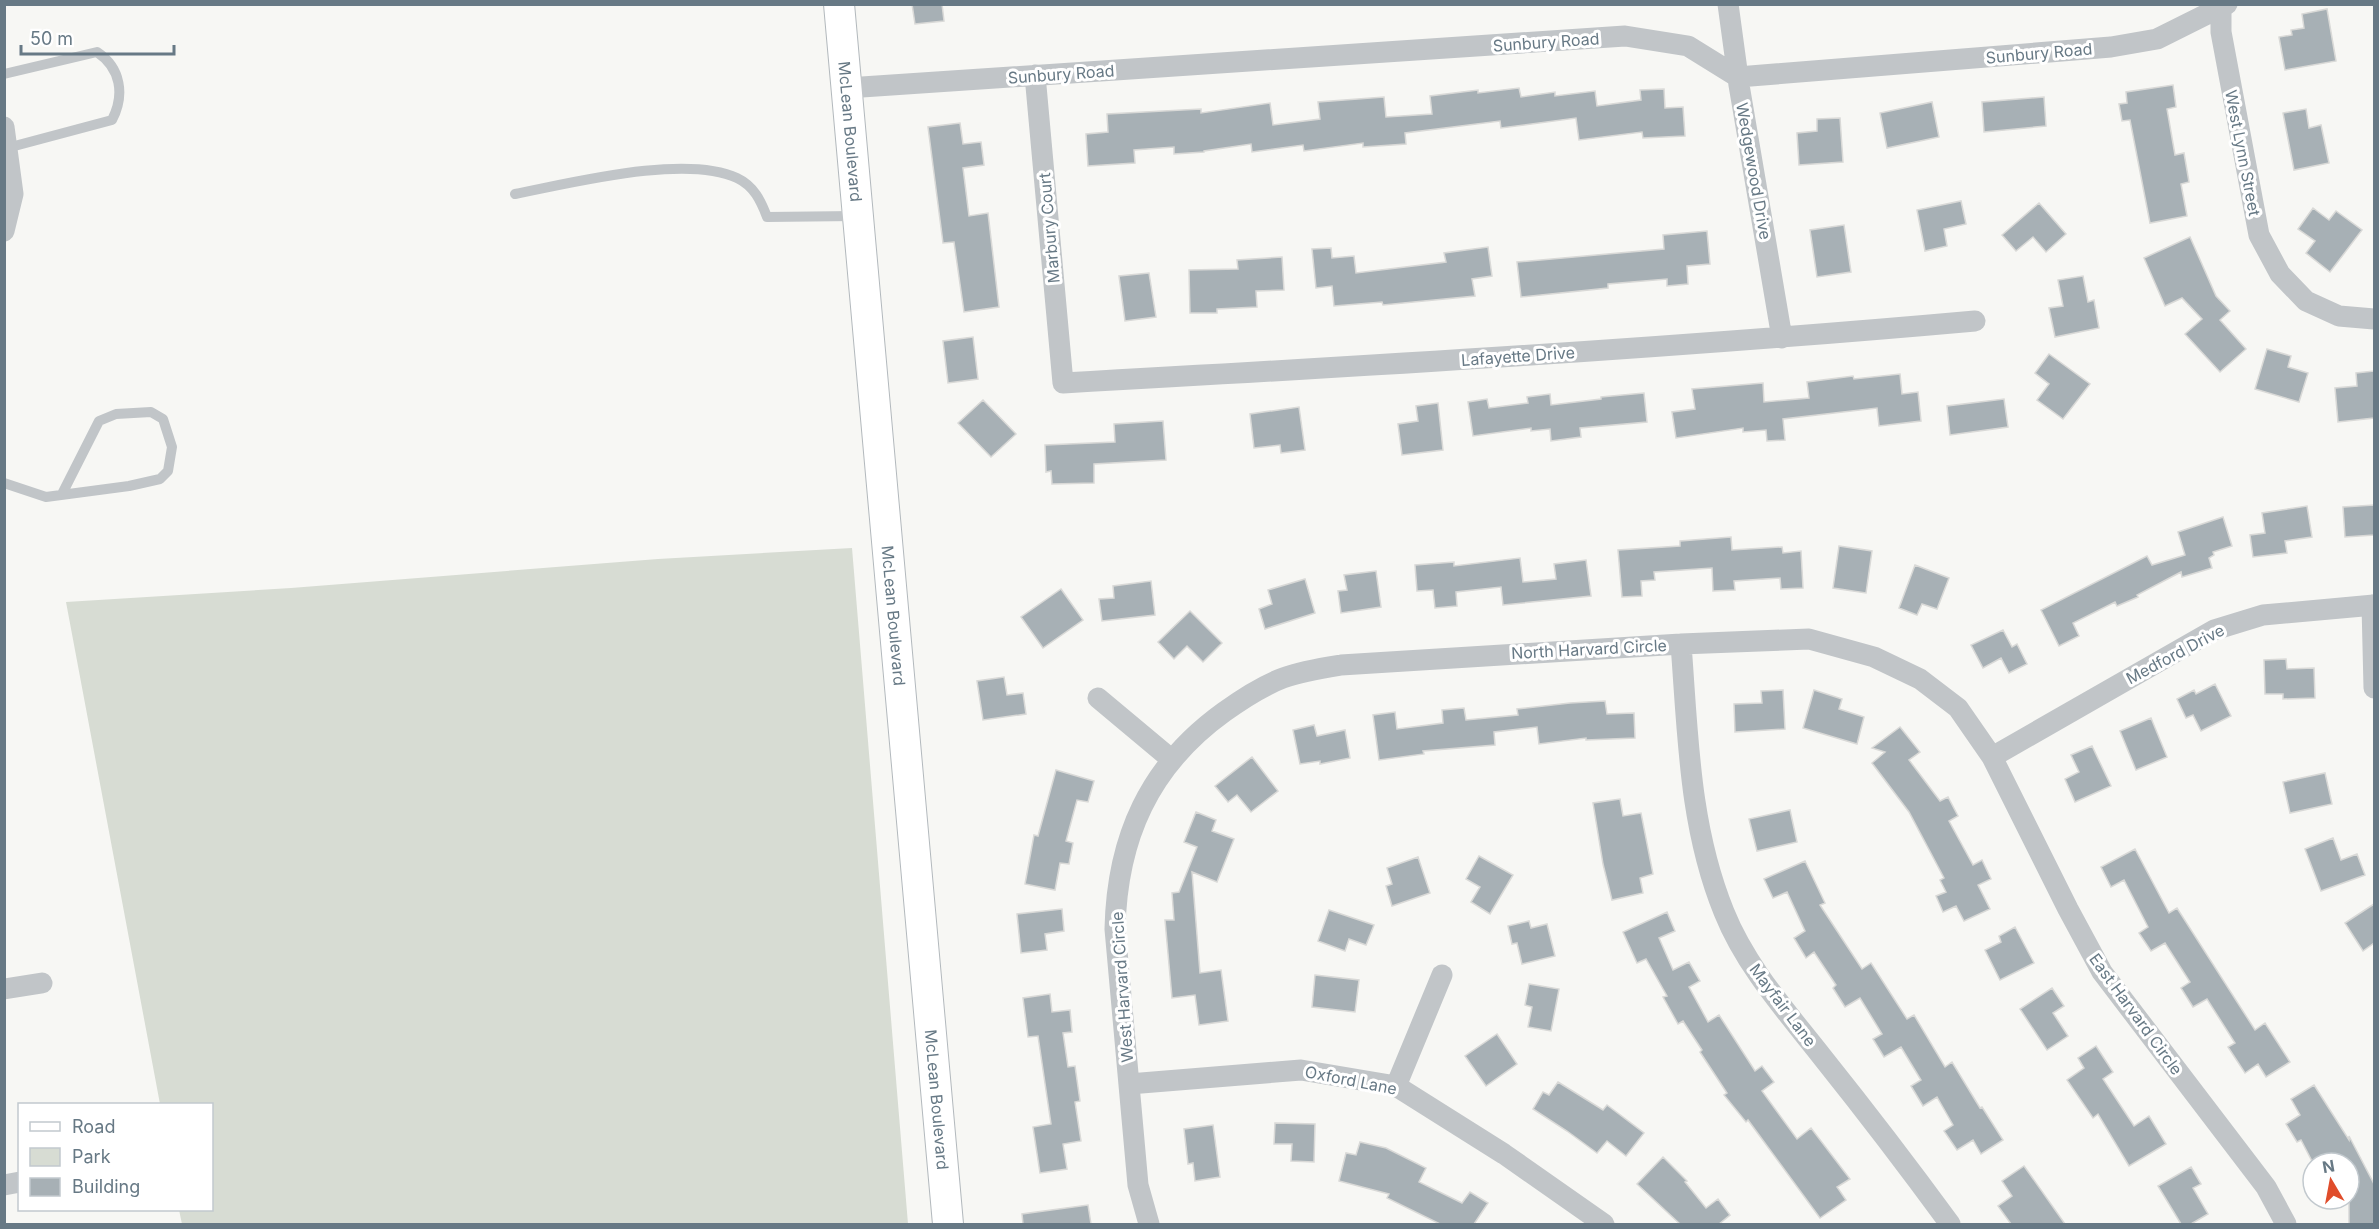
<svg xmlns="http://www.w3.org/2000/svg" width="2379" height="1229" viewBox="0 0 2379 1229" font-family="Inter,sans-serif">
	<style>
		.green { fill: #d7dcd3 }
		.building { fill: #a7b0b5; stroke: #d9d9d7; stroke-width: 1.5 }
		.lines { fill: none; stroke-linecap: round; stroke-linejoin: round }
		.secondary-casing { stroke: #b3b9bd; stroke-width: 32 }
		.lane { stroke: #c1c5c8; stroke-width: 10 }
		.street { stroke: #c1c5c8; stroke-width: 21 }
		.secondary { stroke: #fff; stroke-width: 30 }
		.labels { text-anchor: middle; stroke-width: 6; stroke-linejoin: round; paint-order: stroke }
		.street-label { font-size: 16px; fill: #677985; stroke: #fff }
	</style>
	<rect width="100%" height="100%" fill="#f7f7f4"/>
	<!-- green -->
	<path class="green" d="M852,548L908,1224H182L179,1210H212V1104H160L66,602L291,588L658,559Z"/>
	<!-- building -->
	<path class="building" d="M912,4H942L944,21L915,24Z
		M2327,9L2336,61L2285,70L2279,37L2292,35L2291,30L2304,28L2302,14Z
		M2173,85L2176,107L2167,109L2175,155L2184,153L2189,182L2181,184L2187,216L2150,223L2130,120L2122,121L2119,104L2127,103L2126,92Z
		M1519,88L1521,97L1555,92V96L1595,91L1597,106L1641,100L1640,90L1664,89L1665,108L1683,107L1685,136L1643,138L1642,132L1579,140L1576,118L1501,128L1500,121L1405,133L1406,144L1363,147V143L1304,151L1303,145L1252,152L1251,144L1204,151V152L1174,154V147L1134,150L1135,163L1088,166L1086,134L1108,132L1107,114L1201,109V113L1270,103L1273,125L1320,119L1318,102L1384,97L1386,117L1432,114L1430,96L1478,90V93Z
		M2044,97L2046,126L1984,132L1982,102Z
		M1932,102L1939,137L1887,148L1880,113Z
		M2306,109L2309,128L2321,125L2329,163L2294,170L2283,113Z
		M1840,118L1843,162L1799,165L1797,133L1817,131V119Z
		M960,123L963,144L981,142L984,165L963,168L969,216L988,213L999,307L964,312L954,242L943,243L928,127Z
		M1961,201L1966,224L1944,229L1947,246L1925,251L1917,210Z
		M2039,203L2066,234L2046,252L2033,237L2016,251L2002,235Z
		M2313,208L2329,220L2336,211L2362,230L2330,272L2306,253L2315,241L2298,229Z
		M1844,225L1851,272L1817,277L1810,230Z
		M1707,231L1710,264L1687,266L1688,284L1667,286V279L1608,284V288L1521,297L1517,262L1664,249L1663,235Z
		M2190,237L2216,296L2230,311L2220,320L2246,349L2220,372L2185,334L2202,319L2182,298L2165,306L2144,258Z
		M1488,247L1492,276L1472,279L1475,296L1383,305L1382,302L1334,306L1332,286L1316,288L1312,249L1331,248L1332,258L1354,256L1356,273L1446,262L1444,253Z
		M1282,257L1284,290L1256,291L1257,307L1217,309V313H1190L1189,270L1238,269L1237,260Z
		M1149,273L1156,317L1125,321L1119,276Z
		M2083,276L2088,302L2094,300L2099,328L2055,337L2049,308L2063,306L2058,280Z
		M973,337L978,379L948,383L943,341Z
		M2267,349L2291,356L2288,367L2308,373L2299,402L2255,389Z
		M2049,354L2090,384L2063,419L2037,400L2049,384L2035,373Z
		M2374,371V418L2338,422L2335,388L2357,386L2356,373Z
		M1900,374L1902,394L1918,392L1921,421L1879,426L1877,408L1783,419L1785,440L1767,441L1766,430L1743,432V428L1676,438L1672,412L1695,409L1692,389L1763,383L1764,402L1809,398L1807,382L1853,376L1854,379Z
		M1644,393L1647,422L1580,428L1581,437L1551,441L1550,429L1531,431V428L1473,436L1468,402L1487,399L1489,408L1528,403L1527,397L1550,394L1551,405L1601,399V397Z
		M2004,399L2008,427L1950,435L1947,406Z
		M983,400L1016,434L991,457L958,423Z
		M1438,403L1443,450L1402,455L1398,424L1418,421L1416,406Z
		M1299,407L1305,450L1281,453L1280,445L1254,448L1250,414Z
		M1163,421L1166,460L1094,464V483L1052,484L1051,471L1046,472L1045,445L1115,442L1114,424Z
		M2374,505V535L2345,537L2343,507Z
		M2307,506L2312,537L2285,541L2287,553L2253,557L2250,535L2265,533L2262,513Z
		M2223,517L2232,546L2213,552L2214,555L2209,558L2212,568L2182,577L2181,572L2137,595L2138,597L2117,606L2115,602L2073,623L2079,636L2059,646L2041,610L2147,556L2152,565L2185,555L2178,532Z
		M1731,537L1732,550L1782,547L1783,553L1801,551L1803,588L1781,589L1780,578L1734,581L1735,590L1713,591L1712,568L1654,572L1655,580L1641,581L1642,596L1622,597L1618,550L1680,546V541Z
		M1839,546L1872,551L1866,593L1833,588Z
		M1520,558L1523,582L1556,579L1554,564L1586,560L1591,596L1503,605L1501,587L1456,592L1457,606L1435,608L1433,590L1417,591L1415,565L1454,562V566Z
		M1915,565L1949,578L1937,609L1922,604L1917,615L1899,608Z
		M1376,571L1381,607L1341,613L1338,591L1347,590L1344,575Z
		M1305,579L1315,613L1265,629L1259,609L1272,604L1268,590Z
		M1151,581L1155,615L1102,621L1099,599L1114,598L1113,586Z
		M1061,589L1083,620L1043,648L1021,617Z
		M1190,611L1222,643L1203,662L1187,646L1174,659L1158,642Z
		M2003,630L2012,647L2017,644L2027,664L2009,673L2001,658L1983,668L1971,645Z
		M2286,659L2287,669L2314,668L2315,698L2283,699V694H2265L2264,660Z
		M1004,677L1007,695L1023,693L1026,714L983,720L977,681Z
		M2215,684L2231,716L2201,731L2193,715L2186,718L2177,699L2194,690L2196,694Z
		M1783,690L1785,729L1735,732L1734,704L1762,703L1761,691Z
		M1814,690L1842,699L1839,709L1864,717L1857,744L1803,728Z
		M1605,701L1607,714L1634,713L1635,738L1586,740V738L1539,744L1537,727L1494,732L1495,745L1423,751L1424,754L1379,760L1373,715L1395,712L1397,729L1443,723L1442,710L1464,708L1466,720L1518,715L1517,709L1570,703Z
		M2151,718L2167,757L2136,770L2120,731Z
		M1314,725L1317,736L1345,730L1350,758L1320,764V761L1300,764L1293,730Z
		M1900,727L1920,752L1909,760L1940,801L1948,797L1958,816L1949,821L1973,865L1982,860L1991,879L1978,885L1990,909L1964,921L1956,906L1943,912L1936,896L1946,892L1940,880L1944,878L1909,812L1872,763L1885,752L1872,748Z
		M2092,746L2111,786L2075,802L2065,779L2079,772L2071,755Z
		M1252,757L1278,791L1251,812L1237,795L1228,802L1215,786Z
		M1056,770L1094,781L1088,802L1077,800L1066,841L1073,843L1069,864L1060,863L1055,890L1025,884L1034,835L1038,836Z
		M2325,773L2332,804L2290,813L2283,782Z
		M1620,799L1623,816L1641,813L1653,874L1640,878L1643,893L1612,900L1603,864L1593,803Z
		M1790,810L1797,842L1757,851L1749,819Z
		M1196,812L1216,820L1212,831L1234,839L1217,882L1192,872L1200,973L1221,970L1228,1021L1199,1025L1195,995L1172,998L1165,920H1174L1172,893L1179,892L1197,847L1184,842Z
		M2333,838L2341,860L2357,854L2365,875L2321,891L2305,849Z
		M2135,849L2169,913L2177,908L2255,1030L2265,1023L2290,1062L2266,1077L2258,1064L2245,1073L2228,1047L2235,1043L2207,999L2193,1007L2181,988L2190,982L2165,943L2151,951L2139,933L2148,927L2124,880L2111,887L2101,867Z
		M1479,856L1513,875L1490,914L1471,902L1480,887L1466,879Z
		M1418,857L1430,893L1392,906L1386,886L1392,884L1387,868Z
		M1805,861L1825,903L1820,905L1862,969L1871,963L1907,1019L1914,1015L1945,1067L1952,1062L1980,1108L1982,1107L2003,1140L1981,1154L1973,1140L1957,1150L1944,1131L1953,1125L1937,1097L1923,1106L1911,1086L1921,1080L1901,1047L1884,1057L1873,1039L1882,1034L1860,998L1845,1007L1833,988L1836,985L1814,952L1806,958L1794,938L1805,931L1787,892L1773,898L1764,879Z
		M2374,904V943L2363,951L2345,923Z
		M1062,909L1064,931L1045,934L1047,950L1021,953L1017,914Z
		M1329,910L1374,925L1366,945L1349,939L1345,951L1318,941Z
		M1667,912L1675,931L1659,938L1673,970L1689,962L1700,981L1689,987L1708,1022L1719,1015L1755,1071L1762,1066L1774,1082L1762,1091L1797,1139L1811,1128L1850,1179L1837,1187L1846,1200L1820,1218L1748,1120L1746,1122L1724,1095L1727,1093L1700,1052L1702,1050L1683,1021L1678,1024L1663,997L1667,996L1646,959L1637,963L1623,932Z
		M1529,921L1531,928L1547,924L1555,956L1522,964L1517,943L1512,944L1508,926Z
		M2015,927L2034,963L2000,980L1985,950L2001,942L1999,936Z
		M1315,975L1359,980L1355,1012L1312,1007Z
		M1529,984L1559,989L1551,1031L1528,1027L1532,1007L1525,1005Z
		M2052,988L2064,1006L2053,1013L2068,1036L2047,1050L2020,1009Z
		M1050,994L1052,1012L1070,1010L1072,1032L1063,1033L1068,1067L1075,1066L1080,1101L1075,1102L1081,1141L1063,1144L1067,1169L1040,1173L1033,1127L1051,1124L1038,1036L1028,1037L1023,998Z
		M1497,1034L1517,1064L1486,1086L1465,1056Z
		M2096,1046L2113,1072L2103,1079L2134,1126L2149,1116L2166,1144L2129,1166L2098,1114L2093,1118L2067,1080L2084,1068L2078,1058Z
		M1558,1082L1603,1110L1607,1105L1644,1133L1626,1156L1607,1141L1597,1153L1567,1131L1533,1109L1543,1092L1549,1095Z
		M2314,1085L2349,1140V1136L2374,1184V1224H2349V1163H2313L2301,1140L2297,1142L2286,1124L2300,1115L2291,1099Z
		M1275,1123L1315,1124L1314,1162L1291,1161L1292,1144H1274Z
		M1213,1125L1220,1177L1195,1181L1193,1163L1188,1164L1184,1129Z
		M1360,1142L1386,1148L1426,1168L1419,1182L1462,1203L1470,1192L1488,1203L1474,1224H1440L1387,1198L1389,1194L1339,1181L1346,1153L1356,1155Z
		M1663,1157L1687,1181L1685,1182L1706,1208L1718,1199L1730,1215L1719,1224H1680L1637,1184Z
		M2024,1166L2065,1224H2011L1998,1206L2012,1196L2002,1181Z
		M2191,1167L2201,1184L2193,1188L2208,1214L2191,1224H2181L2158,1186Z
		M1088,1205L1091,1224H1023L1022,1214Z"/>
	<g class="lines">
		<!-- secondary casing -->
		<g class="secondary-casing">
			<g id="secondary">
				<path id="s1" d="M839,4L948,1224"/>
			</g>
		</g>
		<!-- lane -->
		<path class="lane" d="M4,74L97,52C121,68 125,95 112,120L7,148
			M515,194C572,183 685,154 737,178C754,186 761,201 767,217L855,216
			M4,483L46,497L129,486L160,479L168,471L172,447L163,419L151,412L116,414L99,421L62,494"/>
		<!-- street -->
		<path class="street" d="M1728,4L1739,85L1782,338
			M2221,4V32L2259,235L2280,274L2306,301L2339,316L2374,319
			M1035,75L1063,383C1368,366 1672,348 1975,321
			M847,88L1625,36L1688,46L1738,77L2111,47L2157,39L2227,4
			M4,127L13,194L4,231
			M2372,605L2374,688
			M1681,644C1688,735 1689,826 1724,912C1746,967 1787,1012 1823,1058C1867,1113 1909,1168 1950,1224
			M1098,698L1171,759
			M1992,757L2214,630L2263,615L2374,605
			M4,989L42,983
			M1129,1084L1301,1070L1396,1086L1504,1154L1604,1224
			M1396,1086L1442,975
			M4,1185L20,1182
			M1149,1224L1138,1185L1115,929C1117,838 1149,766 1224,712C1242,699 1262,686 1283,678C1302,671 1322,668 1341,665L1681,644L1809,639L1874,657L1920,679L1958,708L1992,757L2068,909L2102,972L2266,1187L2286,1224"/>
		<!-- secondary -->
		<use href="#secondary" class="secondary"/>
	</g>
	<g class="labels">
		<!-- street labels -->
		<g class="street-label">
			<text transform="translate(1546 42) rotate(-4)" y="6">Sunbury Road</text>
			<text transform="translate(2039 53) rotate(-5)" y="6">Sunbury Road</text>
			<text transform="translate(1061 74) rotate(-4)" y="6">Sunbury Road</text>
			<text dy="6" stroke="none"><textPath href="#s1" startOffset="128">McLean Boulevard</textPath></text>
			<text transform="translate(2243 153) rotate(79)" y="6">West Lynn Street</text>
			<text transform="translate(1754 171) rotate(80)" y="6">Wedgewood Drive</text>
			<text transform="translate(1049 228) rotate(-95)" y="6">Marbury Court</text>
			<text transform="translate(1518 356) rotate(-4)" y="6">Lafayette Drive</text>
			<text dy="6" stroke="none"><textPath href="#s1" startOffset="614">McLean Boulevard</textPath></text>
			<text transform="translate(1589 649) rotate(-3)" y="6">North Harvard Circle</text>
			<text transform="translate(2175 654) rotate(-28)" y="6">Medford Drive</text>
			<text transform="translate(1122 987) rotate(-94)" y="6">West Harvard Circle</text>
			<text transform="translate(1783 1005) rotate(53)" y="6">Mayfair Lane</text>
			<text transform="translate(2136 1014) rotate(54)" y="6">East Harvard Circle</text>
			<text transform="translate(1351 1080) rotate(11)" y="6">Oxford Lane</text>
			<text dy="6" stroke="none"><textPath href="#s1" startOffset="1100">McLean Boulevard</textPath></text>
		</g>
	</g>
	<!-- border -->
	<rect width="2379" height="1229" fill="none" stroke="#677985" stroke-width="12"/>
	<!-- legend -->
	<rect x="18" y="1103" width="195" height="108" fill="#ffffff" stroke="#c2c9ce" stroke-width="1.5"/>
	<rect x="30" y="1122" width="30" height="9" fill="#ffffff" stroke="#c2c9ce" stroke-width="1.5"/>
	<text x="72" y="1133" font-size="18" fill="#677985">Road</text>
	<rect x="30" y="1148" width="30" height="18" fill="#d7dcd3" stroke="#c2c9ce" stroke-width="1.5"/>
	<text x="72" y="1163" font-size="18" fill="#677985">Park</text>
	<rect x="30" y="1178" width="30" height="18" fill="#a7b0b5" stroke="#c2c9ce" stroke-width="1.5"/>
	<text x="72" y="1193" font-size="18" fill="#677985">Building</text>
	<!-- north arrow -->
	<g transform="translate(2331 1181) rotate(350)"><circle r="28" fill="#ffffff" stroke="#c2c9ce" stroke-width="1.5"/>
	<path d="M0-4.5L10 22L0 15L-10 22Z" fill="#e04d2b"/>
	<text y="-9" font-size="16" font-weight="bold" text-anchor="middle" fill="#677985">N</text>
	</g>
	<!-- scale -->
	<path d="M21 45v9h153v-9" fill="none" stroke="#677985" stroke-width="3"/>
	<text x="30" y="45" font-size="18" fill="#677985" stroke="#ffffff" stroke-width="4.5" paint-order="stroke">50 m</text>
</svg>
